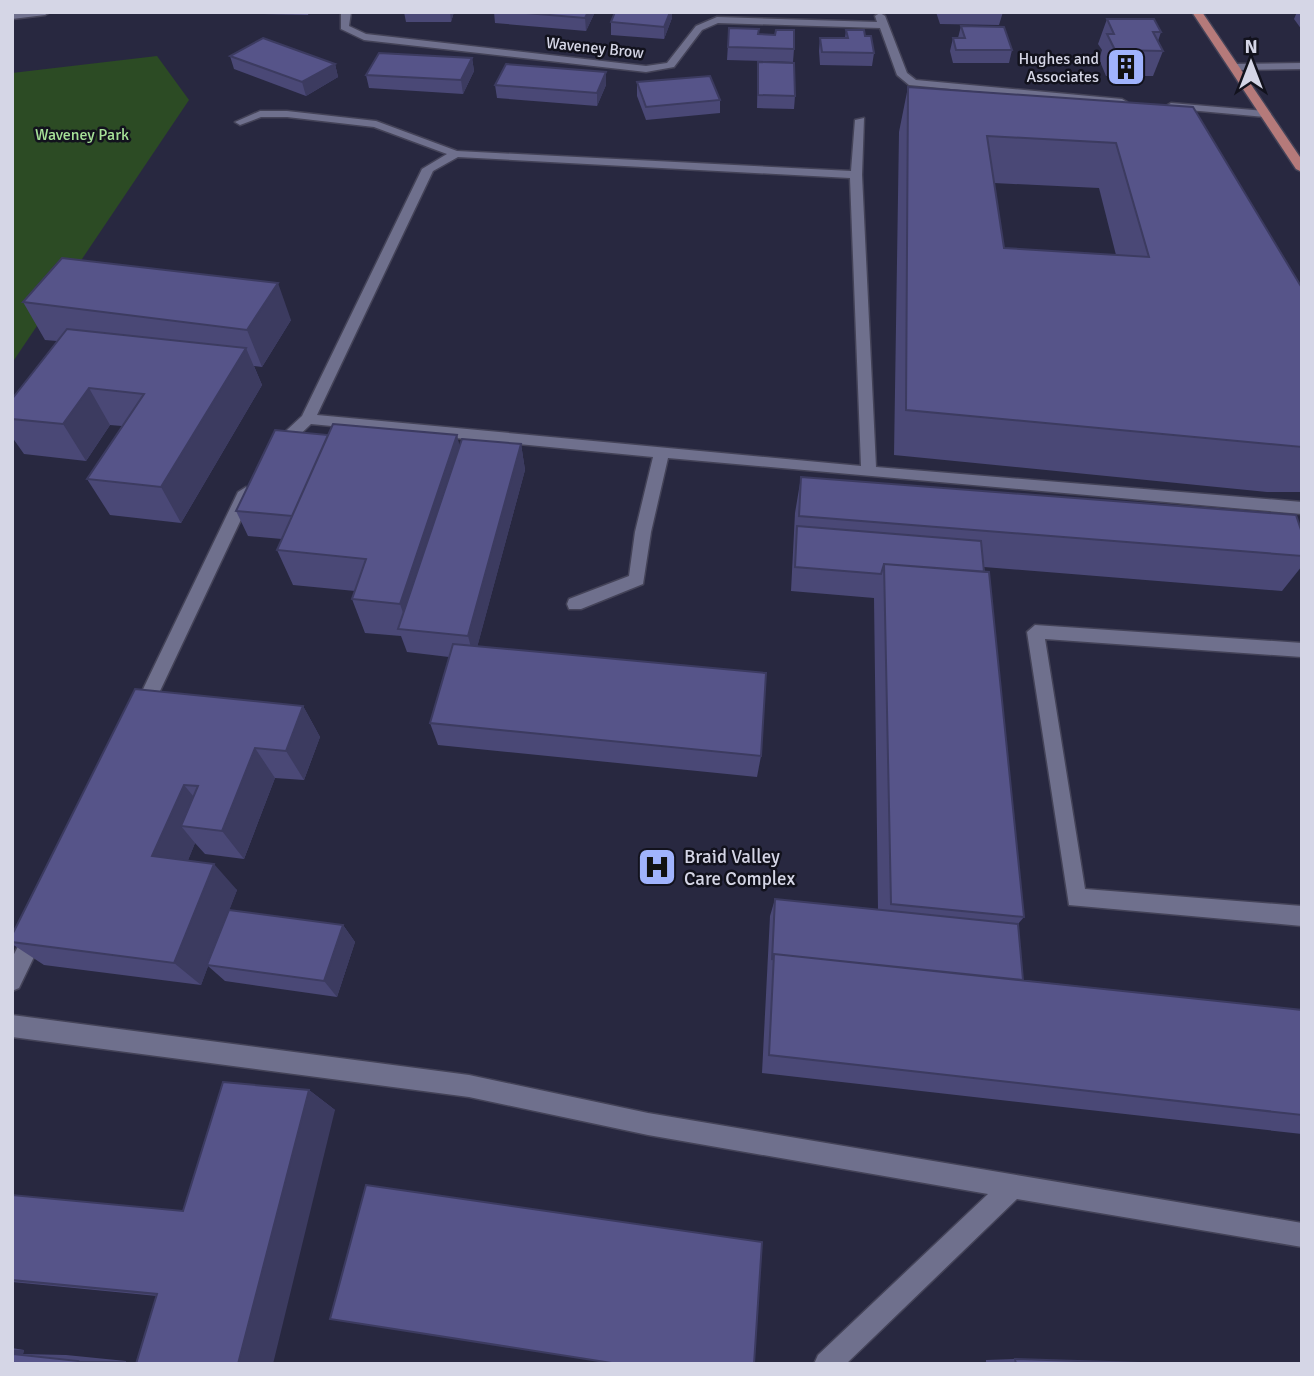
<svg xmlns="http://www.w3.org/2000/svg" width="1314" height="1376" viewBox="0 0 1314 1376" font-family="Signika,sans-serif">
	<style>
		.green { fill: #2c4b24 }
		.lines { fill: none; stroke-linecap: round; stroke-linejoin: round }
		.lane-casing { stroke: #444358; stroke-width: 3 }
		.street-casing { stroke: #444358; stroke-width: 3 }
		.primary-casing { stroke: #444358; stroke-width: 3 }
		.lane { fill: #6f708d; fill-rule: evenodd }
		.street { fill: #6f708d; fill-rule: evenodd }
		.primary { fill: #b57a7a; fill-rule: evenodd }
		.wall { fill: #4a4876; fill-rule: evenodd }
		.shaded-wall { fill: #3c3b60 }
		.building { fill: #565489; stroke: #3c3b60; stroke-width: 2; fill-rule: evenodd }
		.labels { text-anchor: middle; stroke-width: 5; stroke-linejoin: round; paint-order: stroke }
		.far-street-label { font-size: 16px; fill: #d5d6e6; stroke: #12121d }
		.far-poi-label { font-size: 16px; fill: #d5d6e6; stroke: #12121d; text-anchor: end }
		.far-park-label { font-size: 16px; fill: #a6e198; stroke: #12121d }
		.poi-label { font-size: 19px; fill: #d5d6e6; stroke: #12121d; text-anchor: start }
	</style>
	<rect width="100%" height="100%" fill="#282840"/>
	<!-- green -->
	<path class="green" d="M157,56L189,100L12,363V73Z"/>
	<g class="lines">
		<!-- lane casing -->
		<g class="lane-casing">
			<path id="lane" d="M260,111H287L376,121L457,151L851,171L855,120L864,118L862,175L876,467L1302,502V514L668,458L651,532L643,584L581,609H569L567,604L569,599L629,576L635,532L653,457L311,424L283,451H273V443L302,416L422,169L447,154L374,127L287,117H261L240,125L235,122ZM458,157L850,178L861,466L317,415L433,171Z
				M246,487L254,492L151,710L148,715L142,717L136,715L133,710L238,492Z
				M1035,625L1302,643V657L1045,639L1085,889L1302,906V926L1069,905L1027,632Z
				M35,924L42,927L45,934L19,988L12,991V958L28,927Z
				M12,1015L469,1075L648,1113L1302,1223V1247L1017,1199L846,1364H814L818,1355L988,1194L648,1135L469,1097L12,1037Z"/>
		</g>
		<!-- street casing -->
		<g class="street-casing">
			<path id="street" d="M50,12L45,15L12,19V13Z
				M341,12H351L349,26L366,34L646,66L667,63L696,26L717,17L877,22L875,16L880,13L885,16L907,73L916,80L1122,99L1127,102L1122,105L909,85L897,75L880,28L718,23L702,30L674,67L646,72L364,40L341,29Z
				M1302,63V69L1234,70L1229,67L1234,64Z
				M1171,103L1265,111L1270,114L1265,117L1167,108L1166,106Z"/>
		</g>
		<!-- primary casing -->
		<g class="primary-casing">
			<path id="primary" d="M1192,12H1202L1302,160V172L1296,169Z"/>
		</g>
		<!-- lane -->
		<use href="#lane" class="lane"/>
		<!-- street -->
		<use href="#street" class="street"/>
		<!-- primary -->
		<use href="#primary" class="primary"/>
	</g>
	<!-- wall -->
	<path class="wall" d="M262,12H309L308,15L263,14Z
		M404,12H454L451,22H406Z
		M494,12H595L586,31L495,23Z
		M615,12H672V18L664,39L611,35V22Z
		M936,12H1003L999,25L940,24Z
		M1297,12H1302V30L1294,19Z
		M1107,19L1161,32L1158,41L1163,51L1153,76H1106L1099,59L1102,50L1098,44Z
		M961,26L1012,50L1009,63H953L950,51L953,38H958Z
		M729,28L758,34L794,49L793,62L727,60Z
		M846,30L865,36L874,53L872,66L820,65L819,51L820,38H845Z
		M230,56L335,64L338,77L306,96L234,69Z
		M472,58L474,71L463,94L369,88L366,75Z
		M758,62L795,96L794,109L757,108Z
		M637,82L720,100V113L646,120L637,96Z
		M495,85H606L597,106L497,98Z
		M908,87L1193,107L1302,288V492H1267L894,455L899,132ZM994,183L1099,188L1116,255L1004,248Z
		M23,302L291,320L262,367L254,366L262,385L181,523L110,515L87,479L122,426L110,425L86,461L24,454L12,437V399L57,341L45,340Z
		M328,435H457L459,446L521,444L525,470L477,647L761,756L757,777L438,745L430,723L449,657L407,652L401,636L365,633L352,599L355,591L293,585L277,550L282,539L248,536L236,511Z
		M801,477L1302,556V566L1282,591L984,567L1024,917L1018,924L1023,980L1302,1010V1134L762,1073L770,916L775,899L878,910L874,598L791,591L795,513Z
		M135,689L303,706L320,737L304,780L275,778L244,859L205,854L195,843L188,860L237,890L229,910L343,925L355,942L337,997L225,981L208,966L201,985L44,965L12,944V935Z
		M309,1090L335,1110L157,1296L12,1282V1195L183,1211Z
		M12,1348L24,1350L23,1354L66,1355L126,1361L125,1364H12Z
		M1015,1359L1172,1364H986V1360Z"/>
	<!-- shaded-wall -->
	<path class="shaded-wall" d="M450,12H454L451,22Z
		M588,12H595L586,31L585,18Z
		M670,12H672V18L664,39V27Z
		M472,58L474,71L463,94L461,80Z
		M335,64L338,77L306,96L302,82Z
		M606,72V85L597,106V93Z
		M278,283L291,320L262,367L247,330Z
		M246,348L262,385L181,523L161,487Z
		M89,388L110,425L86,461L63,424Z
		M457,435L465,471L409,630L400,604Z
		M521,444L525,470L474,659L468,636Z
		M303,706L320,737L304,780L286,751Z
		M255,748L275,778L244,859L222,831Z
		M184,785L208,814L181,826L195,843L179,883L152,856Z
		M214,864L237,890L201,985L174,963Z
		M343,925L355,942L337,997L324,981Z
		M309,1090L335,1110L273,1364H238Z
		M12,1350H24L23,1354H13L12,1364Z
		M78,1361H126L125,1364H77Z"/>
	<!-- building -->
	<path class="building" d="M514,12H588L585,18Z
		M615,12H670L664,27L611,22Z
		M1107,19H1154L1161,32H1153L1163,51L1115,50L1107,34H1114Z
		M961,26L1004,27L1012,50H956L953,38H965Z
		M729,28L759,29L758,34L775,35L776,30H794V49L728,47Z
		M846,30H864L865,36H871L874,53L822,52L820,38H848Z
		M263,38L335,64L302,82L230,56Z
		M379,53L472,58L461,80L366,75Z
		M758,62L794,63L795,96L758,95Z
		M506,64L606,72L597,93L495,85Z
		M710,76L720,100L646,107L637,82Z
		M908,87L1193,107L1302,288V447L906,410ZM987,136L1116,143L1149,257L1004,248Z
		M62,258L278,283L247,330L23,302Z
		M67,329L246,348L161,487L87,479L144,394L89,388L63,424L12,419V399Z
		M333,424L457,435L400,604L352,599L366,559L277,550Z
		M275,430L328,435L292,516L236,511Z
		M462,439L521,444L468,636L398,629Z
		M801,477L1296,515L1302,533V556L799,516Z
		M797,526L981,541L984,572L884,564L881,574L795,567Z
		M884,564L989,572L1024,917L891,904Z
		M453,644L766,673L761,756L430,723Z
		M135,689L303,706L286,751L255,748L222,831L181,826L198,786L184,785L152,856L214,864L174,963L12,942V935Z
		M775,899L1018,924L1023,980L774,954L772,960Z
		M229,910L343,925L324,981L207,965Z
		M774,954L1302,1010V1115L769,1055Z
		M223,1082L309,1090L238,1364H136L157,1294L12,1280V1195L183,1211Z
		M366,1185L762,1242L754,1364H618L330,1319Z
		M13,1354L78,1361L77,1364H12Z
		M1015,1359L1172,1364H1016Z"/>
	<!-- icons -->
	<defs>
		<g id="building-square" transform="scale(2.0125)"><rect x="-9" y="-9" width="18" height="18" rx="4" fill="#a0b3fd" stroke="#12121d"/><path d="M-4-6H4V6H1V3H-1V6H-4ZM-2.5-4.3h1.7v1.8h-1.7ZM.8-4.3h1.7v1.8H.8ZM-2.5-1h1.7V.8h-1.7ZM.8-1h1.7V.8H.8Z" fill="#111"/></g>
		<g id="hospital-square" transform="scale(2.0125)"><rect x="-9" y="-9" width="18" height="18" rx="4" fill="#a0b3fd" stroke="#12121d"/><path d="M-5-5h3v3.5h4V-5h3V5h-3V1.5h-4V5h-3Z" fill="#111"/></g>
	</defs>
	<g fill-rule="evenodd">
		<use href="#building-square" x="1126" y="67"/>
		<use href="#hospital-square" x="657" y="867"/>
	</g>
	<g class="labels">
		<!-- far-street labels -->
		<g class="far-street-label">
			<text transform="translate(595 47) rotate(6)" y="6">Waveney Brow</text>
		</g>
		<!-- far-poi labels -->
		<g class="far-poi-label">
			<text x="1099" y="64">Hughes and<tspan x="1099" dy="18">Associates</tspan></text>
		</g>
		<!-- far-park labels -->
		<g class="far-park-label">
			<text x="82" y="140">Waveney Park</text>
		</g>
		<!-- poi labels -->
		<g class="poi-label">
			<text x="684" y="863">Braid Valley<tspan x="684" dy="22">Care Complex</tspan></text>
		</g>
	</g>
	<!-- border -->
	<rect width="1314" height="1376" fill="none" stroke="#d5d6e6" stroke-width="28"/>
	<!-- north arrow -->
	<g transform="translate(1251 63)" stroke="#12121d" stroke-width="5" paint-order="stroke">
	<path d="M0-5L12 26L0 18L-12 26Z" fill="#d5d6e6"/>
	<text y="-10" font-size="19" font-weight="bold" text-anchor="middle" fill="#d5d6e6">N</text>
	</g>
</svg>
